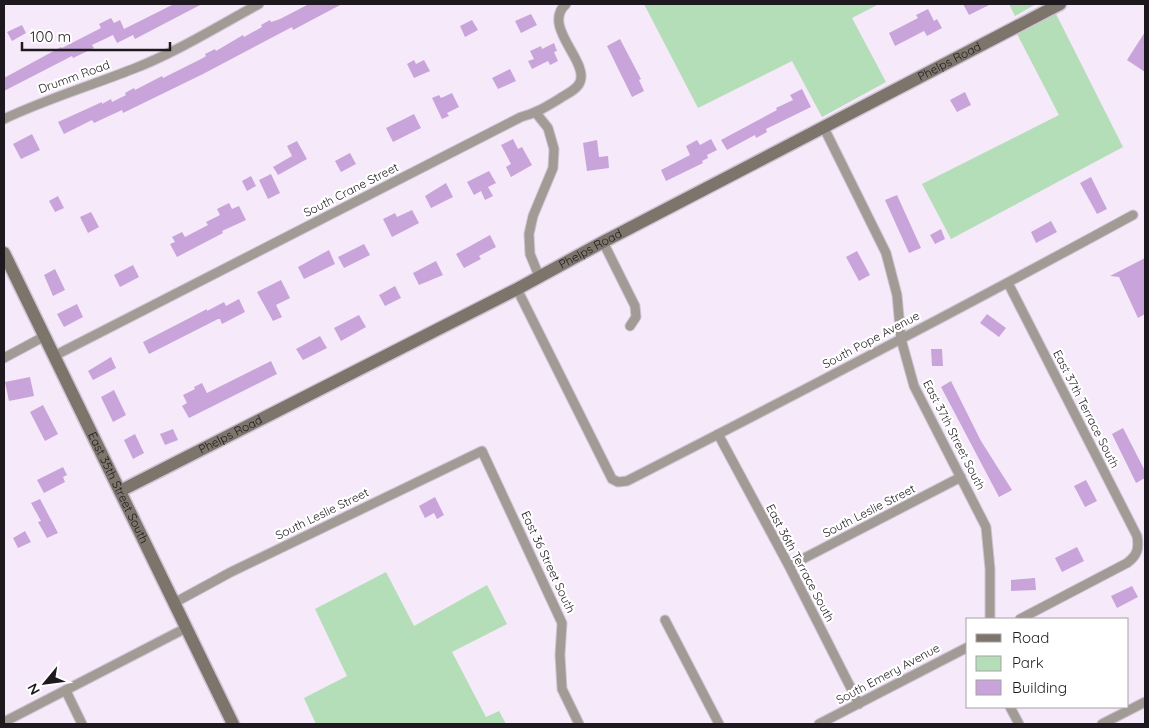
<svg xmlns="http://www.w3.org/2000/svg" width="1149" height="728" viewBox="0 0 1149 728" font-family="Quicksand,sans-serif">
	<style>
		.green { fill: #b3deb7 }
		.building { fill: #c9a4db }
		.lines { fill: none; stroke-linecap: round; stroke-linejoin: round }
		.street-casing { stroke: #cec4d3; stroke-width: 11 }
		.secondary-casing { stroke: #cec4d3; stroke-width: 15 }
		.street { stroke: #a29b95; stroke-width: 9 }
		.secondary { stroke: #7d746b; stroke-width: 12 }
		.labels { text-anchor: middle; stroke-width: 4.5; stroke-linejoin: round; paint-order: stroke }
		.street-label { font-size: 12px; fill: #1e191f; stroke: #fff }
	</style>
	<rect width="100%" height="100%" fill="#f5e9fa"/>
	<!-- green -->
	<path class="green" d="M644,4H879L852,18L886,82L822,117L792,61L698,108Z
		M1009,4H1036L1015,16Z
		M1056,14L1123,147L951,239L922,184L1059,115L1017,34Z
		M386,572L414,626L487,585L507,624L452,652L486,717L499,711L506,724H316L304,698L347,676L315,609Z"/>
	<!-- building -->
	<path class="building" d="M174,4H202L135,39L133,35L117,43L113,35L92,45L94,48L73,58L72,56L4,91V78L61,47L62,48L101,28L99,24L111,18L114,23L120,20L124,29Z
		M309,4H342L293,30L292,27L203,74L123,113L122,110L94,123L92,120L64,134L58,122L102,102V104L111,99L112,102L126,95L125,93L134,88L135,90L162,76L163,78L201,59L206,56L205,54L215,49L216,51L243,35L244,37L262,27L261,25L270,20L271,22L280,19Z
		M963,4H991L969,15Z
		M928,9L934,21L937,19L942,28L927,36L924,31L895,46L889,33L918,18L916,15Z
		M531,14L537,25L521,33L515,21Z
		M472,20L478,30L465,37L460,26Z
		M22,25L26,33L12,41L7,32Z
		M1145,32V72L1127,60Z
		M620,39L641,79L639,80L644,91L632,97L607,46Z
		M554,43L557,51L554,52L558,61L550,65L548,61L532,69L528,61L534,59L530,51L541,46L542,49Z
		M414,60L416,64L424,60L430,71L414,78L407,64Z
		M510,69L516,81L498,89L492,78Z
		M802,89L811,107L766,129L767,132L756,138L755,135L727,150L721,140L777,110L776,108L793,100L790,95Z
		M965,92L971,105L957,112L950,100Z
		M452,93L459,107L447,113L449,116L442,119L432,98L439,95L441,98Z
		M414,114L421,128L393,142L386,128Z
		M32,134L40,150L21,159L13,144Z
		M513,139L518,149L522,147L532,165L511,177L506,167L511,164L501,145Z
		M711,139L717,150L707,155L708,158L702,161L703,163L666,181L661,170L690,155L686,146L697,140L700,145Z
		M597,140L599,157L608,156L609,168L587,171L583,143Z
		M297,141L307,159L278,175L273,167L292,156L287,146Z
		M350,153L356,164L341,172L335,161Z
		M489,171L496,183L488,187L493,196L485,200L481,191L474,195L467,182Z
		M271,174L280,193L268,199L259,180Z
		M251,176L256,186L247,191L242,181Z
		M1091,177L1107,209L1097,214L1080,183Z
		M446,183L453,197L431,208L425,196Z
		M897,195L921,248L909,253L885,200Z
		M58,196L64,208L55,212L49,201Z
		M229,203L232,209L239,206L246,220L222,231L223,233L177,257L170,244L175,242L172,237L182,232L185,237L208,225L206,222L220,215L217,209Z
		M412,210L419,223L392,237L383,219L395,213L397,217Z
		M91,212L99,227L88,233L80,217Z
		M1051,221L1057,232L1036,243L1031,232Z
		M941,229L945,239L935,244L930,235Z
		M490,235L496,247L479,256L481,259L464,268L456,254Z
		M364,244L370,255L344,268L338,257Z
		M329,250L335,264L304,279L298,267Z
		M857,251L870,275L859,281L846,257Z
		M1145,258V314L1138,318L1119,277L1110,276Z
		M436,261L443,275L419,285L413,273Z
		M133,265L139,277L120,287L114,275Z
		M55,269L65,290L53,296L44,275Z
		M281,280L290,298L276,305L282,317L273,321L257,292Z
		M395,286L401,298L385,306L379,295Z
		M239,299L245,312L222,324L220,319H218L149,354L143,342L207,309V311L224,302L226,306Z
		M77,304L83,317L64,327L57,314Z
		M987,314L1006,328L999,337L980,323Z
		M359,315L366,327L341,341L334,328Z
		M320,336L327,348L303,360L296,349Z
		M931,349H942L943,366H932Z
		M111,357L116,368L93,380L88,371Z
		M271,361L277,374L189,418L182,406L187,403L183,395L195,389L194,387L202,383L207,393Z
		M30,377L34,396L9,401L5,382Z
		M951,381L981,441L1012,490L999,497L941,387Z
		M114,390L126,415L113,422L101,397Z
		M43,405L58,434L45,441L30,412Z
		M1123,428L1145,471V478L1136,483L1112,434Z
		M173,429L178,440L165,445L160,434Z
		M135,434L144,453L133,459L124,440Z
		M63,467L67,475L63,477L65,482L44,493L37,480Z
		M1086,480L1097,501L1085,507L1074,486Z
		M435,497L444,515L437,519L434,513L425,518L419,506Z
		M40,499L58,533L47,538L38,522L41,521L31,503Z
		M25,531L31,542L18,548L13,538Z
		M1077,547L1084,561L1062,572L1055,558Z
		M1035,578L1036,590L1011,591V580Z
		M1132,586L1138,597L1117,608L1111,596Z"/>
	<g class="lines">
		<!-- street casing -->
		<g class="street-casing">
			<path id="street" d="M536,113L548,128L554,149L553,168L533,216L529,234L530,254L539,276
				M4,119C46,99 90,86 133,69C177,52 218,26 259,4
				M823,126L886,253L897,295L901,339L914,386L986,527L990,569V619
				M603,242L635,306L636,317L630,326
				M1008,283L1137,536C1139,548 1138,555 1127,563L1020,619
				M517,289L612,479L618,482L627,481C797,394 966,306 1133,215
				M54,356L521,117C536,113 546,107 559,99C566,94 577,90 580,82C589,61 541,26 566,4
				M4,358L45,336
				M718,434L789,566L859,704
				M789,566L961,477
				M174,603L231,572L482,451L562,623L560,655L562,689L579,724
				M665,620L719,724
				M66,691L82,724
				M1010,707L1019,724
				M4,722L186,628
				M819,724L968,647
				M1102,724L1145,702"/>
		</g>
		<!-- secondary casing -->
		<g class="secondary-casing">
			<g id="secondary">
				<path id="s1" d="M4,253L233,724"/>
				<path id="s2" d="M120,491L517,289L603,242L1060,4"/>
			</g>
		</g>
		<!-- street -->
		<use href="#street" class="street"/>
		<!-- secondary -->
		<use href="#secondary" class="secondary"/>
	</g>
	<g class="labels">
		<!-- street labels -->
		<g class="street-label">
			<text dy="4" stroke="none"><textPath href="#s2" startOffset="934">Phelps Road</textPath></text>
			<text transform="translate(74 77) rotate(-20)" y="4">Drumm Road</text>
			<text transform="translate(351 190) rotate(-27)" y="4">South Crane Street</text>
			<text dy="4" stroke="none"><textPath href="#s2" startOffset="529">Phelps Road</textPath></text>
			<text transform="translate(871 340) rotate(-28)" y="4">South Pope Avenue</text>
			<text transform="translate(1086 409) rotate(63)" y="4">East 37th Terrace South</text>
			<text dy="4" stroke="none"><textPath href="#s2" startOffset="124">Phelps Road</textPath></text>
			<text transform="translate(954 435) rotate(63)" y="4">East 37th Street South</text>
			<text dy="4" stroke="none"><textPath href="#s1" startOffset="261">East 35th Street South</textPath></text>
			<text transform="translate(869 511) rotate(-27)" y="4">South Leslie Street</text>
			<text transform="translate(322 514) rotate(-26)" y="4">South Leslie Street</text>
			<text transform="translate(548 562) rotate(65)" y="4">East 36 Street South</text>
			<text transform="translate(800 563) rotate(62)" y="4">East 36th Terrace South</text>
			<text transform="translate(888 674) rotate(-28)" y="4">South Emery Avenue</text>
		</g>
	</g>
	<!-- border -->
	<rect width="1149" height="728" fill="none" stroke="#1e191f" stroke-width="10"/>
	<!-- legend -->
	<rect x="966" y="618" width="162" height="90" fill="#ffffff" stroke="#a5a3a5"/>
	<rect x="976" y="634" width="25" height="8" fill="#7d746b" stroke="#a5a3a5"/>
	<text x="1012" y="643" font-size="15" fill="#1e191f">Road</text>
	<rect x="976" y="656" width="25" height="15" fill="#b3deb7" stroke="#a5a3a5"/>
	<text x="1012" y="668" font-size="15" fill="#1e191f">Park</text>
	<rect x="976" y="680" width="25" height="15" fill="#c9a4db" stroke="#a5a3a5"/>
	<text x="1012" y="693" font-size="15" fill="#1e191f">Building</text>
	<!-- north arrow -->
	<g transform="translate(45 683) rotate(241)" stroke="#ffffff" stroke-width="4" paint-order="stroke">
	<path d="M0-4L9 19L0 12L-9 19Z" fill="#1e191f"/>
	<text y="-8" font-size="14" font-weight="bold" text-anchor="middle" fill="#1e191f">N</text>
	</g>
	<!-- scale -->
	<path d="M22 42v8h148v-8" fill="none" stroke="#1e191f" stroke-width="2.5"/>
	<text x="30" y="42" font-size="15" fill="#1e191f" stroke="#ffffff" stroke-width="4" paint-order="stroke">100 m</text>
</svg>
